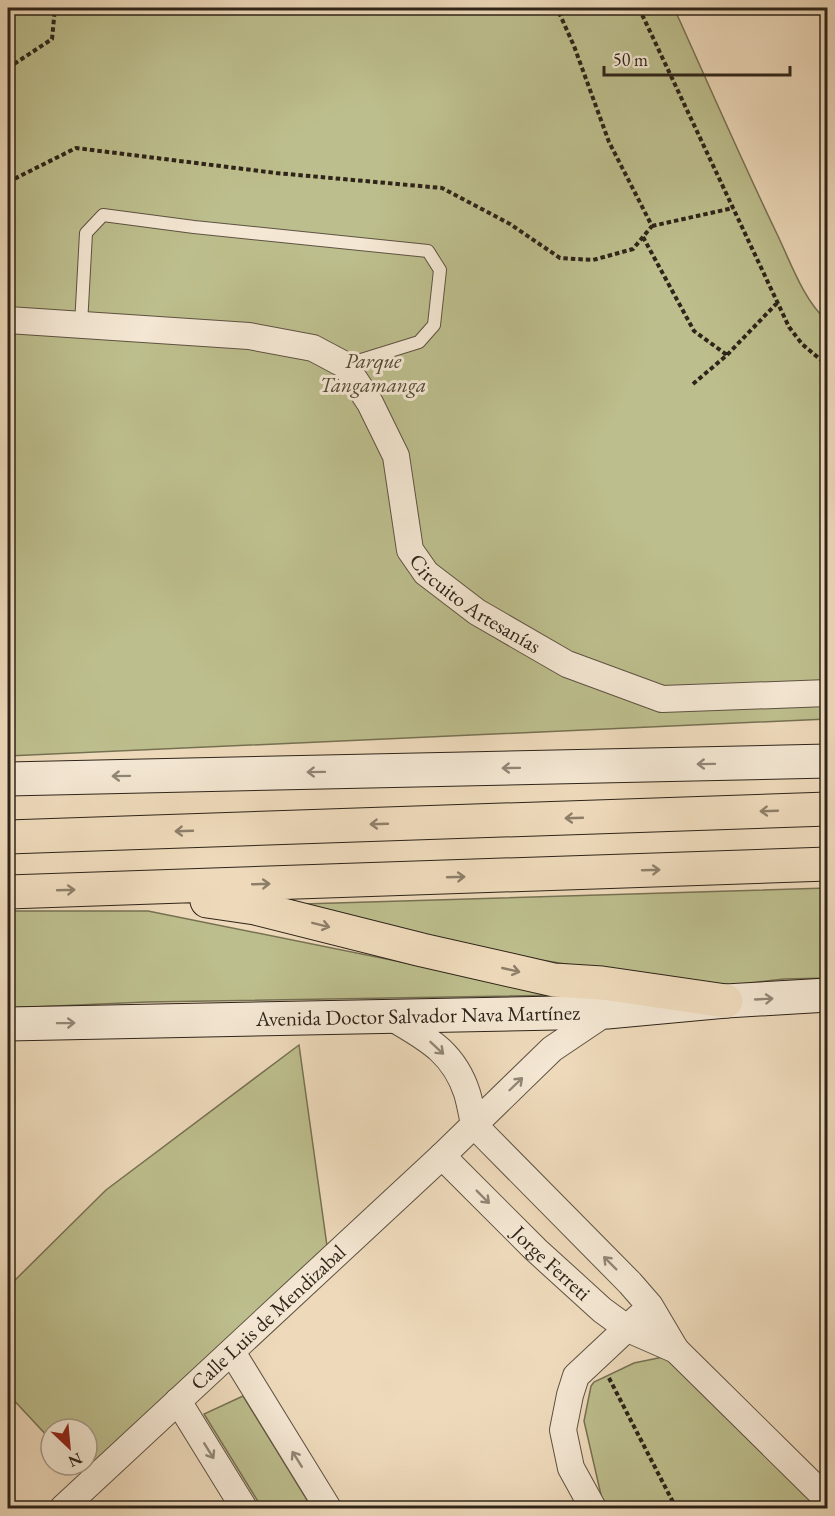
<svg xmlns="http://www.w3.org/2000/svg" width="835" height="1516" viewBox="0 0 835 1516" font-family="'EB Garamond',serif">
	<style>
		.green { fill: #bdbe8d; stroke: #767153; stroke-width: 1.5 }
		.lines { fill: none; stroke-linecap: round; stroke-linejoin: round }
		.service-casing { stroke: #5e5242; stroke-width: 14 }
		.minor-casing { stroke: #5e5242; stroke-width: 28 }
		.secondary-casing { stroke: #2e2419; stroke-width: 35 }
		.motorway-casing { stroke: #2e2419; stroke-width: 35 }
		.path { stroke: #2e2419; stroke-width: 4; stroke-dasharray: 4.5 3; stroke-linecap: butt }
		.service { stroke: #f4e7d3; stroke-width: 12 }
		.minor { stroke: #f4e7d3; stroke-width: 26 }
		.secondary { stroke: #f4e7d3; stroke-width: 33 }
		.motorway { stroke: #eedabb; stroke-width: 33 }
		.oneway { stroke: #918676 }
		.oneway2 { stroke: #8e7f6a }
		.labels { text-anchor: middle; stroke-width: 6; stroke-linejoin: round; paint-order: stroke }
		.park-label { font-size: 21px; font-style: italic; fill: #524a36; stroke: #f4e7d3 }
		.street-label { font-size: 21px; fill: #2e2419; stroke: #f4e7d3 }
	</style>
	<rect width="100%" height="100%" fill="#eedabb"/>
	<filter id="stains"><feTurbulence type="fractalNoise" baseFrequency=".00333" numOctaves="4"/><feColorMatrix values="0 0 0 0 .2 0 0 0 0 .09 0 0 0 0 .02 0 0 0 .5 -.17"/></filter>
	<radialGradient id="worn" r=".72"><stop offset=".6" stop-color="#630" stop-opacity="0"/><stop offset="1" stop-color="#630" stop-opacity=".3"/></radialGradient>
	<!-- green -->
	<path class="green" d="M8,8H674C708,83 741,159 777,234C791,263 803,299 827,321V719L8,756Z
		M827,888V978L784,979L707,988L541,960L377,925L302,904Z
		M8,911H148L565,995L147,1002L8,1008Z
		M299,1045L327,1246L83,1473L75,1465H87V1429H51V1440L8,1394V1287L106,1190Z
		M663,1357L684,1363L827,1508H604L584,1421L591,1386L594,1382L634,1363Z
		M243,1396L312,1508H262L204,1414Z"/>
	<g class="lines">
		<!-- service casing -->
		<g class="service-casing">
			<path id="service" d="M81,325L86,233L103,215L194,227L428,251L440,270L434,325L419,342L345,365"/>
		</g>
		<!-- minor casing -->
		<g class="minor-casing">
			<g id="minor">
				<path id="s1" d="M8,320L249,336L313,348L345,365L370,403L396,456L410,550L426,573L477,612L567,664L662,699L828,693"/>
				<path d="M389,1016C424,1037 453,1050 467,1093C470,1103 472,1114 474,1125"/>
				<path d="M474,1125L630,1283L650,1306L676,1350L828,1500"/>
				<path id="s2" d="M442,1156L535,1249L602,1310L628,1329L676,1350"/>
				<path d="M232,1352L328,1508"/>
				<path d="M178,1401L244,1508"/>
				<path id="s3" d="M63,1508L442,1156L552,1049L607,1012"/>
				<path d="M593,1508L571,1468L563,1430L570,1395L576,1376L639,1317"/>
			</g>
		</g>
		<!-- secondary casing -->
		<g class="secondary-casing">
			<g id="secondary">
				<path d="M8,779L828,761"/>
				<path id="s4" d="M8,1024L607,1012L726,1001L828,995"/>
			</g>
		</g>
		<!-- motorway casing -->
		<g class="motorway-casing">
			<path id="motorway" d="M8,837L828,809
				M8,892L828,864
				M207,901L255,908L422,950L554,980L602,983L726,1001"/>
		</g>
		<!-- path -->
		<path class="path" d="M639,8L789,327L802,344L828,366
			M8,68L52,39L55,8
			M8,182L76,148L276,173L442,188L510,224L560,258L593,260L633,249L652,226L609,142L574,46L557,8
			M652,226L733,208
			M643,237L694,331L727,355
			M693,384L727,355L777,303
			M609,1378L676,1508"/>
		<!-- service -->
		<use href="#service" class="service"/>
		<!-- minor -->
		<use href="#minor" class="minor"/>
		<!-- secondary -->
		<use href="#secondary" class="secondary"/>
		<!-- motorway -->
		<use href="#motorway" class="motorway"/>
	</g>
	<!-- one-way arrows -->
	<defs><path id="oneway-shaft" d="M-6 0H5M1.5-3L5.5 0L1.5 3" fill="none" stroke-width="1.6" stroke-linecap="round" stroke-linejoin="round" transform="scale(1.5)"/></defs>
	<g class="oneway">
		<use href="#oneway-shaft" transform="translate(706 764) rotate(179)"/>
		<use href="#oneway-shaft" transform="translate(511 768) rotate(179)"/>
		<use href="#oneway-shaft" transform="translate(316 772) rotate(179)"/>
		<use href="#oneway-shaft" transform="translate(121 776) rotate(179)"/>
		<use href="#oneway-shaft" transform="translate(764 999) rotate(-3)"/>
		<use href="#oneway-shaft" transform="translate(66 1023) rotate(-1)"/>
		<use href="#oneway-shaft" transform="translate(437 1048) rotate(43)"/>
		<use href="#oneway-shaft" transform="translate(516 1084) rotate(-44)"/>
		<use href="#oneway-shaft" transform="translate(483 1197) rotate(45)"/>
		<use href="#oneway-shaft" transform="translate(610 1263) rotate(-135)"/>
		<use href="#oneway-shaft" transform="translate(209 1451) rotate(58)"/>
		<use href="#oneway-shaft" transform="translate(297 1459) rotate(-122)"/>
	</g>
	<g class="oneway2">
		<use href="#oneway-shaft" transform="translate(769 811) rotate(178)"/>
		<use href="#oneway-shaft" transform="translate(574 818) rotate(178)"/>
		<use href="#oneway-shaft" transform="translate(379 824) rotate(178)"/>
		<use href="#oneway-shaft" transform="translate(184 831) rotate(178)"/>
		<use href="#oneway-shaft" transform="translate(651 870) rotate(-2)"/>
		<use href="#oneway-shaft" transform="translate(456 877) rotate(-2)"/>
		<use href="#oneway-shaft" transform="translate(261 884) rotate(-2)"/>
		<use href="#oneway-shaft" transform="translate(66 890) rotate(-2)"/>
		<use href="#oneway-shaft" transform="translate(321 925) rotate(14)"/>
		<use href="#oneway-shaft" transform="translate(511 970) rotate(13)"/>
	</g>
	<g class="labels">
		<!-- park labels -->
		<g class="park-label">
			<text x="373" y="368">Parque<tspan x="373" dy="24">Tangamanga</tspan></text>
		</g>
		<!-- street labels -->
		<g class="street-label">
			<text dy="7" stroke="none"><textPath href="#s1" startOffset="628">Circuito Artesanías</textPath></text>
			<text dy="7" stroke="none"><textPath href="#s4" startOffset="410">Avenida Doctor Salvador Nava Martínez</textPath></text>
			<text dy="7" stroke="none"><textPath href="#s2" startOffset="153">Jorge Ferreti</textPath></text>
			<text dy="7" stroke="none"><textPath href="#s3" startOffset="280">Calle Luis de Mendizabal</textPath></text>
		</g>
	</g>
	<!-- margin -->
	<rect width="835" height="1516" fill="none" stroke="#eedabb" stroke-width="30"/>
	<rect x="9" y="9" width="817" height="1498" fill="none" stroke="#2e2419" stroke-width="3"/>
	<rect x="15" y="15" width="805" height="1486" fill="none" stroke="#2e2419" stroke-width="1.5"/>
	<!-- north arrow -->
	<g transform="translate(69 1447) rotate(154)"><circle r="28" fill="#f4e7d3" stroke="#a59989" stroke-width="1.5"/>
	<path d="M0-4.5L10 22L0 15L-10 22Z" fill="#8f2418"/>
	<text y="-9" font-size="16" font-weight="bold" text-anchor="middle" fill="#2e2419">N</text>
	</g>
	<!-- scale -->
	<path d="M604 66v9h186v-9" fill="none" stroke="#2e2419" stroke-width="3"/>
	<text x="613" y="66" font-size="18" fill="#2e2419" stroke="#f4e7d3" stroke-width="4.5" paint-order="stroke">50 m</text>
	<rect width="100%" height="100%" filter="url(#stains)"/>
	<rect width="100%" height="100%" fill="url(#worn)"/>
</svg>
